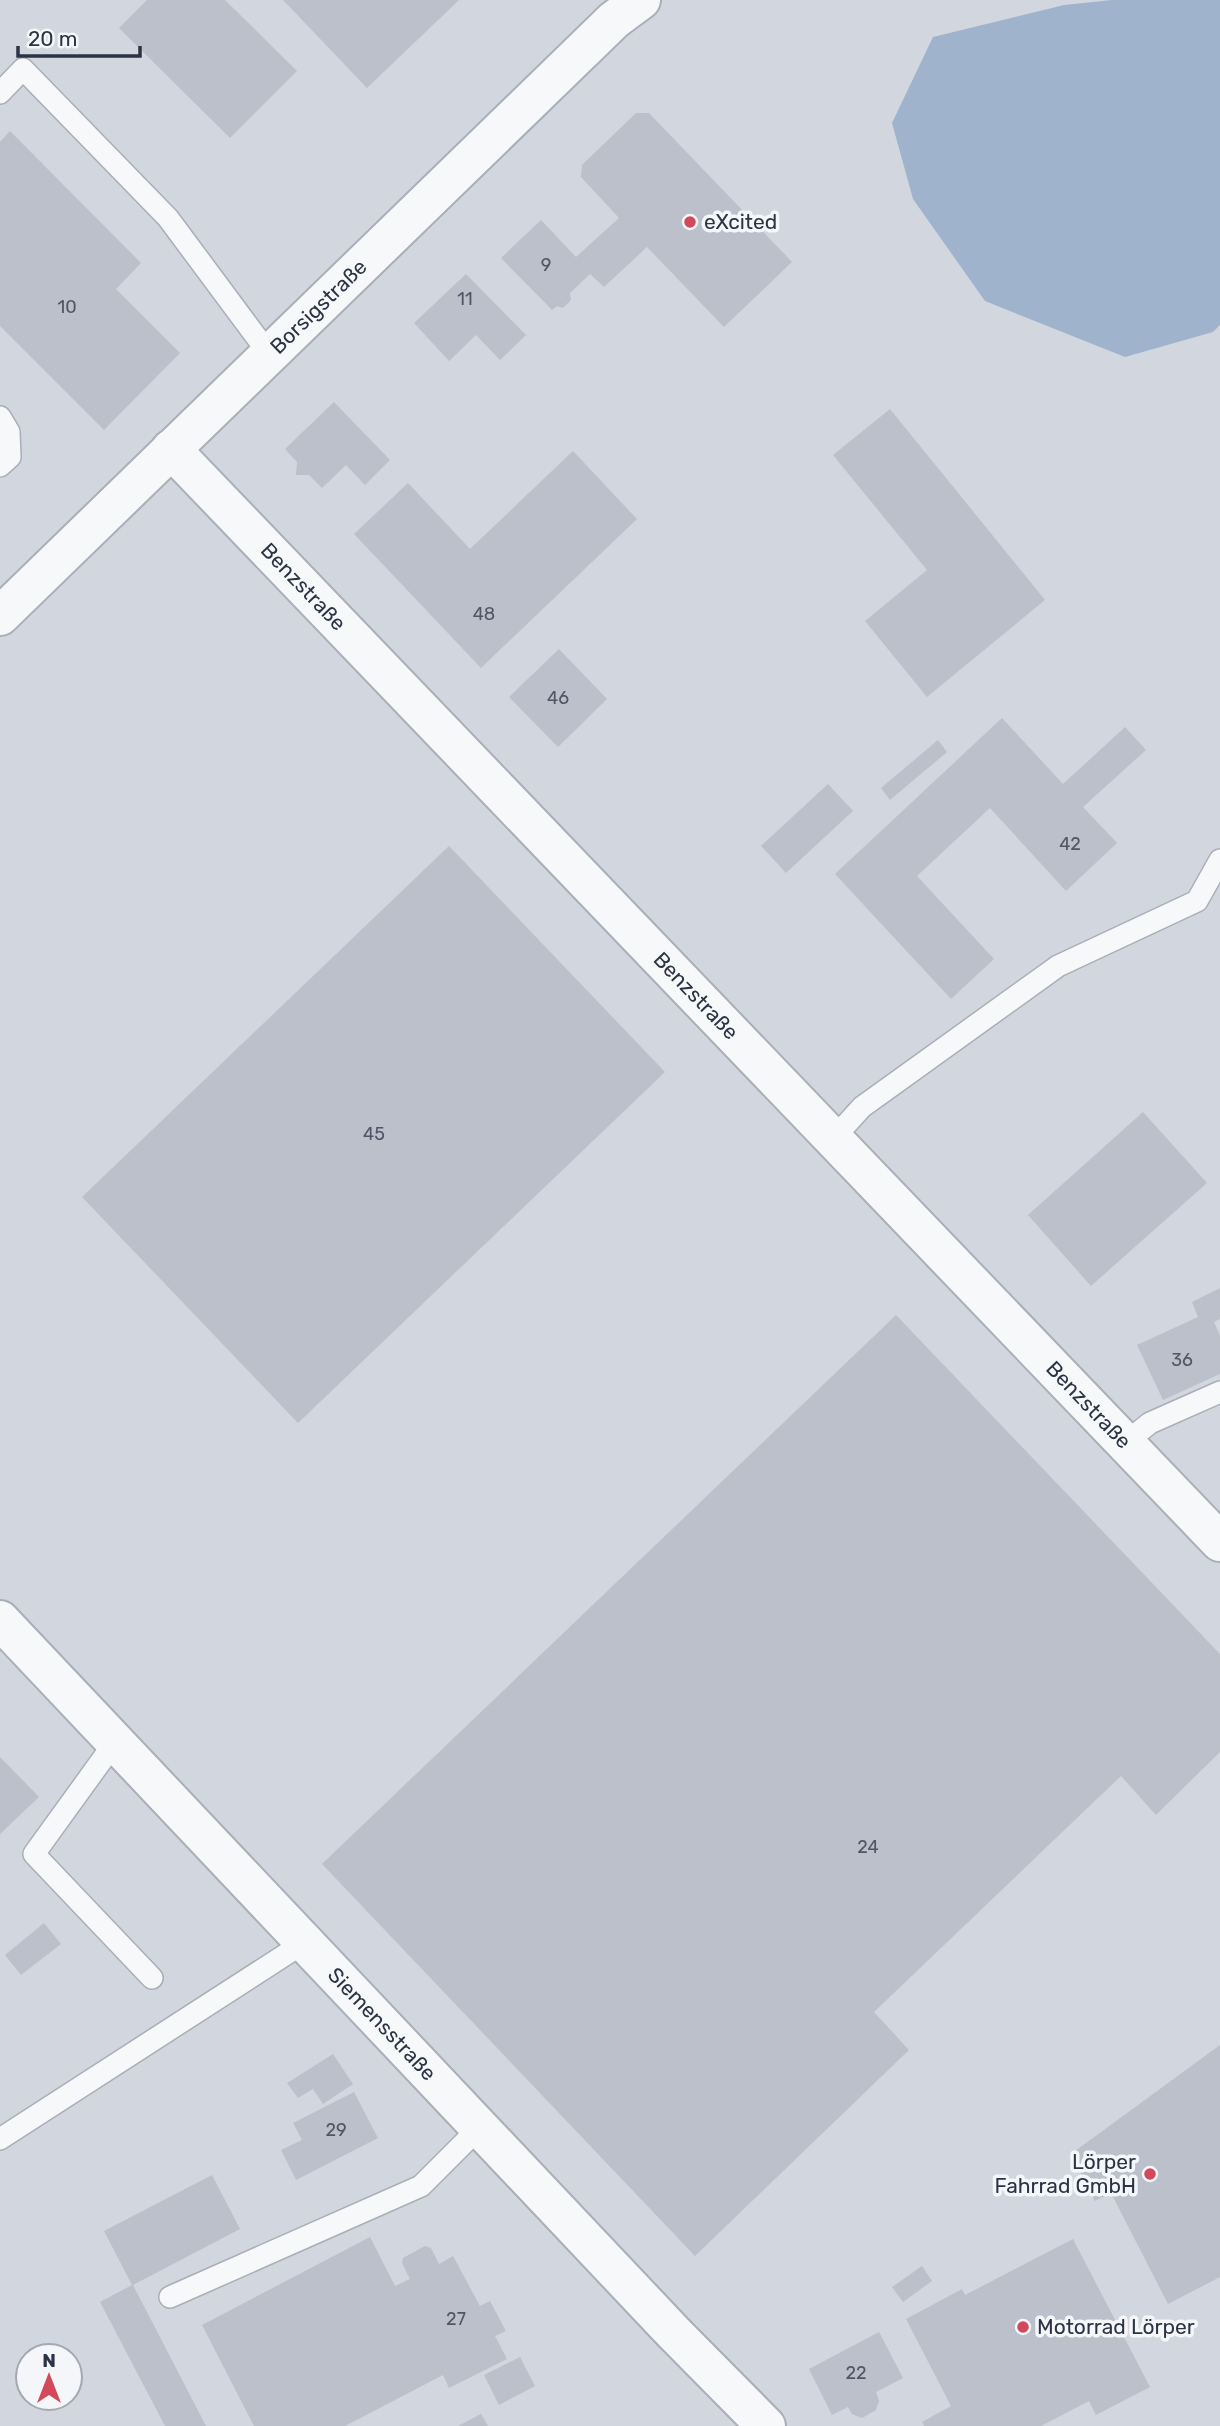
<svg xmlns="http://www.w3.org/2000/svg" width="1220" height="2426" viewBox="0 0 1220 2426" font-family="Rubik,sans-serif">
	<style>
		.built { fill: #d2d6de; fill-rule: evenodd }
		.water { fill: #9fb4cc }
		.building { fill: #bbc0ca }
		.lines { fill: none; stroke-linecap: round; stroke-linejoin: round }
		.lane-casing { stroke: #a9aeb7; stroke-width: 24 }
		.street-casing { stroke: #a9aeb7; stroke-width: 42 }
		.lane { stroke: #f7f8fa; stroke-width: 21 }
		.street { stroke: #f7f8fa; stroke-width: 38 }
		.poi-dot { fill: #d1495b; stroke: #f4f6f9; stroke-width: 2.5 }
		.labels { text-anchor: middle; stroke-width: 7; stroke-linejoin: round; paint-order: stroke }
		.number-label { font-size: 18px; fill: #4f5766 }
		.poi-label { font-size: 21px; fill: #2b3445; stroke: #f4f6f9; text-anchor: start }
		.street-label { font-size: 21px; fill: #2b3445; stroke: #f4f6f9 }
	</style>
	<rect width="100%" height="100%" fill="#e4e7ec"/>
	<!-- built -->
	<path class="built" d="M0,0H1220V2426H0ZM28,2356H70V2398H28Z"/>
	<!-- water -->
	<path class="water" d="M1112,0H1220V325L1213,332L1125,357L985,301L913,199L892,123L933,37L1064,5Z"/>
	<!-- building -->
	<path class="building" d="M147,0H225L297,71L230,138L119,28Z
		M283,0H459L367,88Z
		M636,113H649L792,262L724,327L647,247L604,287L590,274L570,293L571,300L563,308L557,306L552,310L501,258L541,220L576,257L619,218L581,177L582,165Z
		M10,131L141,263L116,289L180,353L104,430L0,326V142Z
		M466,274L526,335L500,360L476,335L449,361L414,323Z
		M334,402L390,460L365,485L346,465L322,488L309,475H296L297,462L285,449Z
		M890,409L1045,600L927,697L865,621L927,570L833,455Z
		M573,451L637,519L481,668L354,534L408,483L470,549Z
		M559,649L607,699L558,747L509,697Z
		M1002,718L1063,784L1125,727L1146,750L1083,807L1117,843L1066,891L990,808L917,876L994,959L951,999L835,874Z
		M938,740L947,752L890,800L881,788Z
		M828,784L853,811L786,873L761,846Z
		M449,846L665,1072L298,1423L82,1197Z
		M1143,1112L1207,1183L1091,1286L1028,1215Z
		M1220,1288V1319L1214,1322L1220,1336V1374L1163,1400L1137,1345L1198,1317L1192,1302Z
		M896,1315L1220,1654V1752L1156,1815L1121,1776L874,2012L909,2050L695,2256L322,1864Z
		M0,1757L39,1797L0,1834Z
		M44,1923L61,1944L21,1975L5,1955Z
		M1220,2045V2277L1168,2304L1111,2193L1095,2201L1071,2154Z
		M333,2054L353,2084L323,2104L313,2089L298,2098L287,2083Z
		M354,2092L378,2138L296,2180L281,2150L302,2140L293,2123Z
		M212,2175L240,2229L133,2285L206,2426H165L100,2302L132,2285L104,2231Z
		M370,2237L395,2286L410,2279L402,2263L403,2258L425,2246L431,2248L439,2264L453,2256L480,2306L490,2301L506,2331L495,2336L507,2359L449,2388L443,2375L345,2426H254L202,2325Z
		M1073,2239L1150,2387L1096,2415L1089,2401L1041,2426H924L922,2422L951,2406L906,2319L962,2289L965,2295Z
		M922,2266L932,2281L903,2302L892,2287Z
		M879,2332L903,2378L876,2392L879,2401L876,2410L862,2418L852,2414L848,2407L832,2415L809,2369Z
		M520,2357L535,2386L499,2405L484,2375Z
		M481,2414L488,2426H458Z"/>
	<g class="lines">
		<!-- lane casing -->
		<g class="lane-casing">
			<path id="lane" d="M0,93L23,69L168,218L269,354
				M0,417L9,432L10,457L0,466
				M833,1139L862,1107L1058,966L1197,901L1220,860
				M1125,1443L1150,1423L1220,1392
				M115,1742L34,1854L152,1978
				M0,2139L305,1942
				M170,2297L421,2186L480,2127"/>
		</g>
		<!-- street casing -->
		<g class="street-casing">
			<g id="street">
				<path id="s1" d="M171,449L1220,1542"/>
				<path id="s2" d="M0,616L614,20L641,0"/>
				<path id="s3" d="M0,1620L673,2332L766,2426"/>
			</g>
		</g>
		<!-- lane -->
		<use href="#lane" class="lane"/>
		<!-- street -->
		<use href="#street" class="street"/>
	</g>
	<!-- markers -->
	<g class="poi-dot">
		<circle cx="690" cy="222" r="7"/>
		<circle cx="1150" cy="2174" r="7"/>
		<circle cx="1023" cy="2327" r="7"/>
	</g>
	<g class="labels">
		<!-- number labels -->
		<g class="number-label">
			<text x="546" y="271">9</text>
			<text x="465" y="305">11</text>
			<text x="67" y="313">10</text>
			<text x="484" y="620">48</text>
			<text x="558" y="704">46</text>
			<text x="1070" y="850">42</text>
			<text x="374" y="1140">45</text>
			<text x="1182" y="1366">36</text>
			<text x="868" y="1853">24</text>
			<text x="336" y="2136">29</text>
			<text x="456" y="2325">27</text>
			<text x="856" y="2379">22</text>
		</g>
		<!-- poi labels -->
		<g class="poi-label">
			<text x="704" y="229">eXcited</text>
			<text x="1136" y="2169" text-anchor="end">Lörper<tspan x="1136" dy="24">Fahrrad GmbH</tspan></text>
			<text x="1037" y="2334">Motorrad Lörper</text>
		</g>
		<!-- street labels -->
		<g class="street-label">
			<text dy="7" stroke="none"><textPath href="#s2" startOffset="444">Borsigstraße</textPath></text>
			<text dy="7" stroke="none"><textPath href="#s1" startOffset="191">Benzstraße</textPath></text>
			<text dy="7" stroke="none"><textPath href="#s1" startOffset="758">Benzstraße</textPath></text>
			<text dy="7" stroke="none"><textPath href="#s1" startOffset="1325">Benzstraße</textPath></text>
			<text dy="7" stroke="none"><textPath href="#s3" startOffset="556">Siemensstraße</textPath></text>
		</g>
	</g>
	<!-- north arrow -->
	<g transform="translate(49 2377)"><circle r="33" fill="#f4f6f9" stroke="#a4a8b1" stroke-width="2"/>
	<path d="M0-5L12 26L0 18L-12 26Z" fill="#d1495b"/>
	<text y="-10" font-size="19" font-weight="bold" text-anchor="middle" fill="#2b3445">N</text>
	</g>
	<!-- scale -->
	<path d="M18 46v10h122v-10" fill="none" stroke="#2b3445" stroke-width="3.5"/>
	<text x="28" y="46" font-size="21" fill="#2b3445" stroke="#f4f6f9" stroke-width="5" paint-order="stroke">20 m</text>
</svg>
